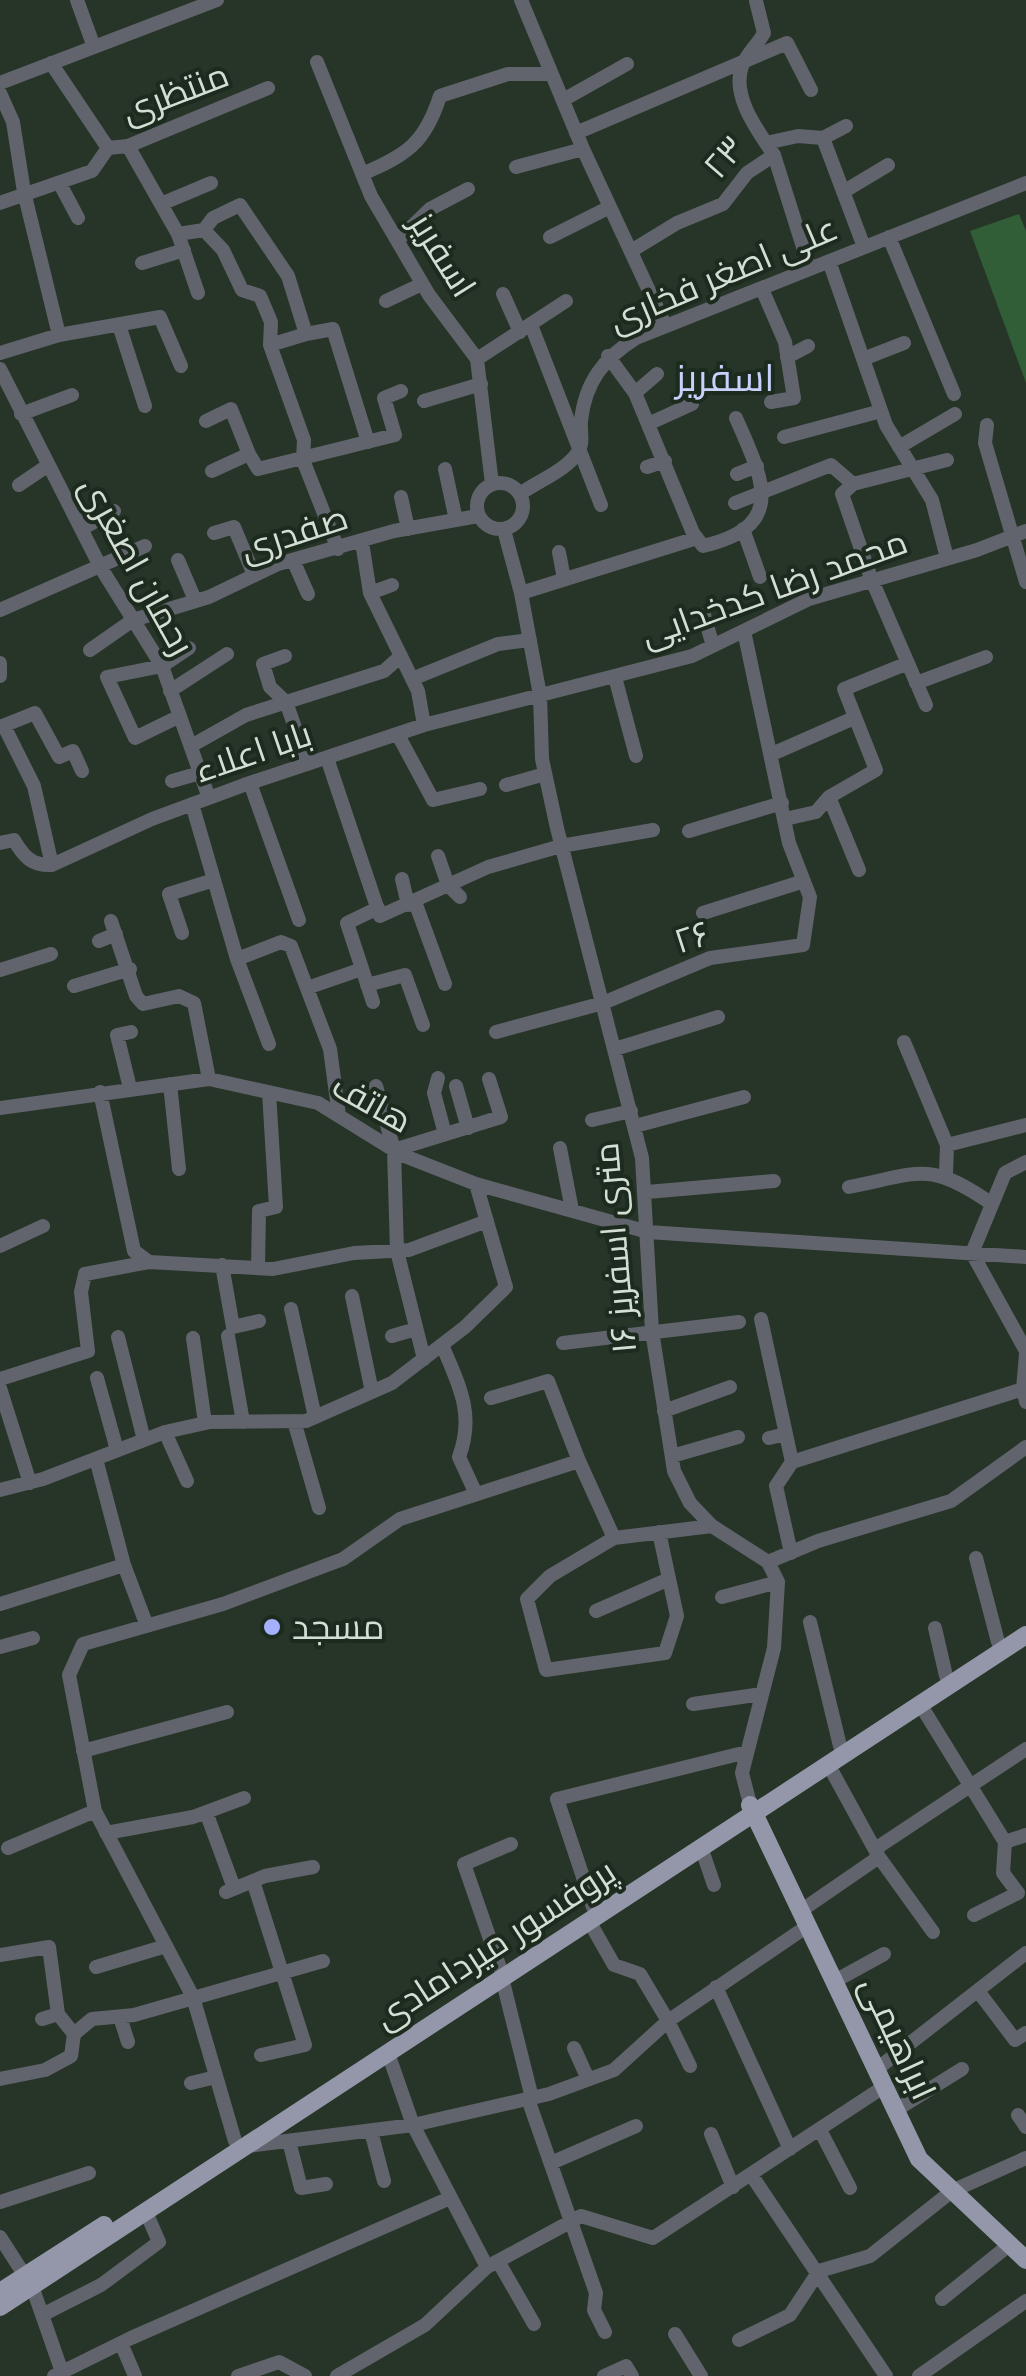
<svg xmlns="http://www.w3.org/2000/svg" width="1026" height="2376" viewBox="0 0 1026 2376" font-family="'Space Grotesk',Cairo,sans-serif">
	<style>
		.green { fill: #315d37 }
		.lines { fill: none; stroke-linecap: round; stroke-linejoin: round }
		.minor { stroke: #62646d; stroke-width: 14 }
		.major { stroke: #9397a9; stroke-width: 18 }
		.poi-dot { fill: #a5b1fc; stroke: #1c2b1e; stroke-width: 4 }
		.labels { text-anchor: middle; stroke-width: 8; stroke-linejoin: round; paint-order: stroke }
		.street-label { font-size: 35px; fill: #d5ded5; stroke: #1c2b1e }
		.poi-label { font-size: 35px; fill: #d5ded5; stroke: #1c2b1e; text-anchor: start }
		.neighbourhood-label { font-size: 38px; fill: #c8d1fb; stroke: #1c2b1e }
	</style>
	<rect width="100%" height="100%" fill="#263527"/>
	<!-- green -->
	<path class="green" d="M1019,214L1026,231V383L970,231Z"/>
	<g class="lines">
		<!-- minor -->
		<path class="minor" d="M77,0L94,47
			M521,0L583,149L665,325
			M317,62L371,196L429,295L477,359L492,484
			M51,63L108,148
			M0,83L217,0
			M0,93L13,122L24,192L59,335L0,353
			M563,100L627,64
			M576,133L787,43L811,90
			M823,138L846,126
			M766,143L798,136L823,138L864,247
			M128,146L178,234L204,230L223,250L242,290L260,296L271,322L270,345L304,440L303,460L338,549
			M774,155L810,269
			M516,167L583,149
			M362,174C407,155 425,143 440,96L508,74H552
			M60,184L78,218
			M843,192L888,165
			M0,203L92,171L108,148L128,146L268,88
			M161,204L211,183
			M204,230L213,218L240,205L288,276L306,334L333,329L368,442
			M178,234L198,293
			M550,237L610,207
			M889,237L954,394
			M398,240L430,209L468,189
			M631,251L677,223L723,204L747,173L774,155C758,131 731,96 742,66C746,55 758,44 764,33L756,1
			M829,261L886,425L932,500L947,558
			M142,263L184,250
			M762,289L785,342L794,398L771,402
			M503,294L520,332
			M386,301L422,284
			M119,325L145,406
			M531,325L601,505
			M59,335L160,317L181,366
			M270,345L306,334
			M608,356L635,393L693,533L703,546C789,526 762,478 736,418
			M787,357L808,346
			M477,359L566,301
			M863,359L904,343
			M0,369L101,568L162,666L209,798
			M635,393L657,374
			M424,401L481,384
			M21,414L72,395
			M206,421L231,409L249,454
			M648,424L692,404
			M987,425L985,443L1026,582
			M784,437L881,411
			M899,447L955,414
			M647,467L665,461
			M445,469L456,520
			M212,471L249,454L258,469L395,435L384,398L401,391
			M737,474L757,466
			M477 506a23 23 0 1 1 46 0a23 23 0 1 1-46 0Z
			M19,485L47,466
			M520,494C538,481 567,470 578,452C584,443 580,431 581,421C585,382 604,358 636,338L1026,183
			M401,497L408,529
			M735,503L831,465L853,484
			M81,529L114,511
			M743,529L760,577
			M504,530L521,593L540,695L542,759L557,828L642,1158L652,1331L674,1471L690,1503L712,1526L768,1562L778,1582L774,1648L742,1773L750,1804
			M214,533L234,527L254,575
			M362,542L370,593L418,691L424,725
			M559,552L564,579
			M178,560L195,600
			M293,560L308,594
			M370,593L392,585
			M521,593L697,538
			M0,610L145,546
			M704,615L713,646
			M90,650L133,620L209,597L278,564L394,531L478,516
			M285,656L263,664L270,687L286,702L308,764
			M0,663V676
			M615,677L636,756
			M412,679L498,644L530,640
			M916,683L986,657
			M170,691L227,654
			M926,705L871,578L842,494L853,484L947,460
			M180,716L135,738L107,677L162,666L189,648
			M4,726L34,786L52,865
			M0,727L35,713L59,757L73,751L82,771
			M398,735L433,800L480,789
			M191,746L246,715L384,671L401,656
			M772,754L854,718
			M327,758L380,916L488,867L561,846L653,830
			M172,781L200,773
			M250,783L299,920
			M506,785L545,774
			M829,797L859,870
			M192,804L237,959L269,1044
			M785,819L816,812L829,797L876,770L844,689L908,663
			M689,831L782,803
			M0,843L14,840C24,857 32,866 52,865L152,819L244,785L424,725L692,656L809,599L977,550L1026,531
			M438,856L448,885L460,897
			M402,879L408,905
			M415,902L445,984
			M703,913L804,881
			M111,921L136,996L143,1004L179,996L194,1003L209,1079
			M182,933L169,894L214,880
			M99,941L116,934
			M237,959L281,942L291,946L330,1049L339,1116
			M0,970L51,954
			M367,985L405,975L423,1025
			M74,986L130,969
			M307,988L362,969
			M373,1002L347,923L378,908
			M496,1032L603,1003L710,958L803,945L810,897L789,843L744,631
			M904,1042L947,1145L946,1174
			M615,1049L718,1017
			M438,1078L434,1093L445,1134
			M170,1084L179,1169
			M376,1086L394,1150L397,1251L424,1359
			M456,1086L468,1128
			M130,1088L117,1035L131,1032
			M100,1092L134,1251L149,1262L273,1269L354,1253L409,1250L487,1221
			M0,1108L209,1079L318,1103L402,1155L476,1184L648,1232L1026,1257
			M592,1120L631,1111
			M635,1126L744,1097
			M947,1145L1026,1125
			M560,1148L572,1210
			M394,1150L501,1117L489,1079
			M1026,1162L1005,1173L972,1253L1026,1351
			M849,1187C921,1173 928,1160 992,1204
			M647,1192L774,1181
			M0,1246L43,1226
			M222,1265L233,1327L259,1321
			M258,1268L259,1211L276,1207L269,1092
			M352,1296L372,1392
			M291,1309L315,1417
			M761,1319L792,1462L1023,1389L1026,1402
			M228,1336L243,1422
			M392,1336L416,1329
			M118,1337L144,1440
			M193,1338L205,1423
			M563,1343L739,1322
			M442,1345C459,1385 475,1414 459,1457L476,1494
			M97,1378L117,1450
			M0,1379L88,1351L81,1292L85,1274L149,1262
			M0,1388L30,1483
			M1023,1389L1026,1354
			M491,1398L548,1381L579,1461
			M664,1411L730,1387
			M294,1421L319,1508
			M165,1432L187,1481
			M769,1438L786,1434
			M672,1456L738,1437
			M96,1459L124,1565L147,1626
			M0,1490L43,1479L165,1432L210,1422L306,1421L392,1383L465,1327L506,1287L476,1184
			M614,1538L550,1576L527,1599L546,1670L665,1653L677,1616L659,1532
			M791,1553L776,1486L792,1462
			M976,1558L998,1642
			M768,1562L818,1541L951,1501L1026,1447
			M722,1597L778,1582
			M0,1604L124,1565
			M596,1611L669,1579
			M810,1622L840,1746
			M935,1628L946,1676
			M0,1647L33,1638
			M693,1704L762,1694
			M920,1704L1005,1842L1026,1835
			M83,1751L227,1712
			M206,1812L234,1888
			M106,1833L193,1817L244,1798
			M701,1847L714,1885
			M8,1848L95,1811
			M875,1849L1026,1749
			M879,1857L933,1932
			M253,1881L305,2045L261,2055
			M226,1892L265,1876L313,1867
			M593,1907L557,1799L747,1752
			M802,1910L879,1857L828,1764
			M974,1915L1018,1893L1003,1873L1005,1842
			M589,1921L614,1965L640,1974L668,2021L809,1925
			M0,1955L49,1947L58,2014L74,2034
			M96,1967L166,1946
			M500,1968L464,1864L511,1844
			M502,1978L532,2098
			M835,1981L884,1954
			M716,1987L790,2149
			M978,1991L1015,2040L1026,2033
			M120,2017L128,2042
			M42,2019L58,2014
			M574,2048L588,2079
			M388,2053L413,2125L487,2267
			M877,2069L1026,1953
			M0,2079L45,2070L71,2056L74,2034L92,2019L134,2015L323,1961
			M191,2083L216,2077
			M528,2099L596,2293L594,2310L605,2332
			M896,2110L962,2069
			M1018,2115L1026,2127
			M820,2130L850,2188
			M371,2131L384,2181
			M711,2134L733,2187
			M235,2141L193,1997L95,1811L69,1675L83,1644L223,1604L343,1559L400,1519L579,1461L614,1538L712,1526
			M289,2141L301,2188L326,2184
			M247,2146L413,2125L549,2094L614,2070L668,2021L690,2066
			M551,2163L636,2126
			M752,2176L886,2376
			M0,2202L89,2173
			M0,2237L25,2276
			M498,2261L534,2324
			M32,2286L62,2372
			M942,2299L1009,2245
			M42,2315L101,2285L159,2242L146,2212
			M675,2334L701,2376
			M739,2340L790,2315L819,2271L870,2256L952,2191L1026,2158
			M121,2343L135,2376
			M54,2376L131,2338L450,2198
			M238,2376L279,2362L305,2376
			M337,2376L425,2325L487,2267L581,2216L653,2238L885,2086
			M604,2376L626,2366L632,2376
			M919,2376L1026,2301"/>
		<!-- major -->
		<path class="major" d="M750,1805L919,2159L1026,2260
			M0,2292L104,2225
			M0,2307L1026,1635"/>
	</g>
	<!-- markers -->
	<circle class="poi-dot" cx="272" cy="1627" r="10"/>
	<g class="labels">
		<!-- street labels -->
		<g class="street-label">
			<text transform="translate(175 93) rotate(-21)" y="12">منتظری</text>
			<text transform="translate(724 157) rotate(-49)" y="12">۲۳</text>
			<text transform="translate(443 255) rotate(58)" y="12">اسفریز</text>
			<text transform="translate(723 274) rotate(-23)" y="12">علی اصغر فخاری</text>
			<text transform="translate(294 533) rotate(-18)" y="12">صفدری</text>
			<text transform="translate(137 566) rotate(61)" y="12">رحمان اصغری</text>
			<text transform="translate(774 588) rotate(-20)" y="12">محمد رضا کدخدایی</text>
			<text transform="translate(253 752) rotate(-19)" y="12">بابا اعلاء</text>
			<text transform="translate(692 937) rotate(-18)" y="12">۲۶</text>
			<text transform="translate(372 1103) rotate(29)" y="12">هاتف</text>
			<text transform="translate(615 1248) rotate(-95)" y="12">۱۶ متری اسفریز</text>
			<text transform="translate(495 1944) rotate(-33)" y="12">پروفسور میردامادی</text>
			<text transform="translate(898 2038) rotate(65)" y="12">ابراهیمی</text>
		</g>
		<!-- poi labels -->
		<g class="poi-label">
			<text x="292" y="1639">مسجد</text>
		</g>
		<!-- neighbourhood labels -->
		<g class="neighbourhood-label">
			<text x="725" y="391">اسفریز</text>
		</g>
	</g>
</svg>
